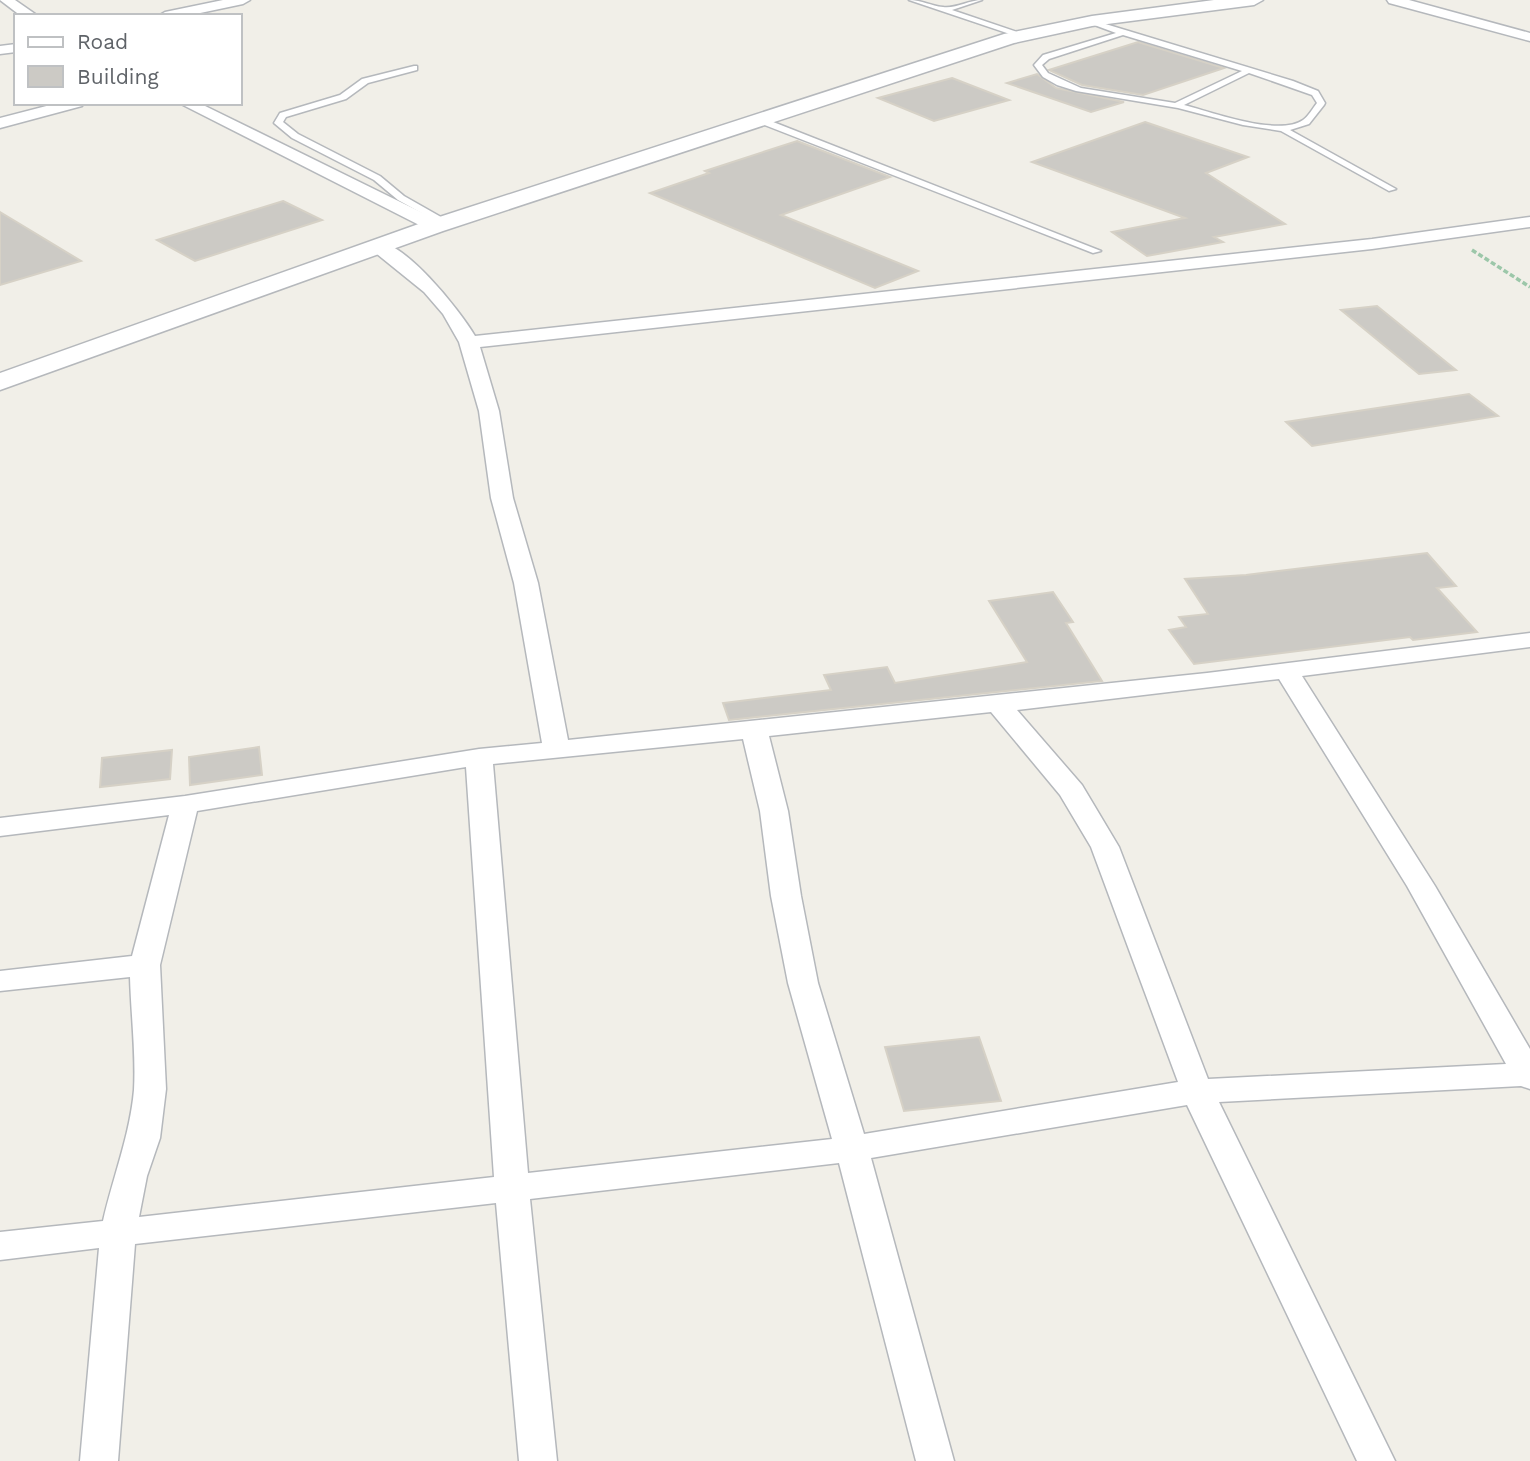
<svg xmlns="http://www.w3.org/2000/svg" width="1530" height="1461" viewBox="0 0 1530 1461" font-family="'Work Sans',sans-serif">
	<style>
		.building { fill: #cccac5; stroke: #d6d1c6; stroke-width: 2 }
		.lines { fill: none; stroke-linecap: round; stroke-linejoin: round }
		.service-casing { stroke: #b5b8bc; stroke-width: 3 }
		.minor-casing { stroke: #b5b8bc; stroke-width: 3 }
		.tertiary-casing { stroke: #b5b8bc; stroke-width: 3 }
		.path { stroke: #9cc7a9; stroke-width: 3.5; stroke-dasharray: 5 2.5; stroke-linecap: butt }
		.service { fill: #fff; fill-rule: evenodd }
		.minor { fill: #fff; fill-rule: evenodd }
		.tertiary { fill: #fff; fill-rule: evenodd }
	</style>
	<rect width="100%" height="100%" fill="#f1efe8"/>
	<!-- building -->
	<path class="building" d="M1138,42L1224,68L1143,95L1082,85L1049,70Z
		M1037,74L1056,88L1124,102L1091,112L1007,83Z
		M952,78L1009,100L934,121L878,98Z
		M1145,122L1248,157L1206,173L1285,224L1214,237L1223,242L1147,256L1112,232L1185,218L1032,162Z
		M797,141L890,177L781,215L918,271L875,288L650,193L709,173L705,171Z
		M283,201L322,220L195,261L157,240Z
		M0,212L20,224L81,261L0,285Z
		M1377,306L1456,370L1419,374L1341,310Z
		M1469,394L1498,416L1312,446L1286,422Z
		M1427,553L1456,586L1437,588L1477,632L1413,640L1410,637L1194,664L1169,630L1186,627L1179,617L1208,614L1185,579L1246,575Z
		M1053,592L1073,622L1066,623L1102,681L729,720L723,703L831,690L824,675L887,667L895,683L1027,662L989,601Z
		M259,747L262,775L190,785L189,757Z
		M172,750L170,779L100,787L102,758Z
		M979,1037L1001,1101L904,1111L885,1047Z"/>
	<g class="lines">
		<!-- service casing -->
		<g class="service-casing">
			<path id="service" d="M909,0C922,0 931,6 943,7C955,9 969,0 982,0L952,10L1026,35L1019,37Z
				M1089,19L1293,81L1318,91L1325,103L1324,105L1309,124L1290,130L1396,189L1389,191L1281,131L1243,125L1178,108L1076,91L1057,85L1043,77L1034,65L1043,55L1116,33L1089,23ZM1123,35L1242,71L1175,103L1081,88L1048,73L1042,65L1049,59ZM1249,73L1312,95L1317,103C1313,108 1308,117 1303,120C1278,137 1212,112 1184,105Z
				M414,66H417V70L368,83L346,99L286,117L283,122L298,134L380,176L404,196L448,221L450,223L445,226L398,200L374,180L292,138L274,123L280,113L340,95L362,79Z
				M757,118H763L1101,251L1093,253L757,122Z"/>
		</g>
		<!-- minor casing -->
		<g class="minor-casing">
			<path id="minor" d="M0,0H15L38,16H21Z
				M223,0H250L243,4L186,16H158L165,12Z
				M1387,0H1409L1530,33V41L1389,3Z
				M16,44V52L0,54V46Z
				M58,103H84L82,106L0,128V118Z
				M179,103H199L441,222L444,226L435,231L429,230Z
				M1530,217V227L1372,249L480,347L499,411L513,498L538,583L568,740L1207,673L1530,633V647L1302,676L1435,886L1530,1049V1089L1521,1086L1219,1102L1395,1461H1357L1187,1105L871,1158L954,1461H916L839,1163L530,1199L557,1461H519L496,1203L135,1244L118,1461H80L99,1248L0,1260V1232L103,1221C113,1177 130,1135 134,1090C136,1053 131,1014 130,977L0,991V971L132,956L169,815L0,836V818L185,796L479,749L542,743L514,583L491,498L479,411L459,342L443,314L424,292L372,250L369,246L372,242C401,235 461,312 475,336L1372,239ZM1279,679L1407,886L1506,1064L1208,1079L1119,847L1082,785L1017,710ZM991,712L1060,795L1091,847L1178,1082L864,1134L818,983L801,896L788,811L769,736ZM743,739L760,811L771,896L788,983L832,1139L528,1173L493,764ZM466,767L494,1177L139,1217L147,1176L160,1138L166,1089L160,965L197,811Z"/>
		</g>
		<!-- tertiary casing -->
		<g class="tertiary-casing">
			<path id="tertiary" d="M1214,0H1263L1254,5L1092,26L1014,43L443,231L0,390V373L427,221L1004,34L1092,16Z"/>
		</g>
		<!-- path -->
		<path class="path" d="M1472,250L1530,287"/>
		<!-- service -->
		<use href="#service" class="service"/>
		<!-- minor -->
		<use href="#minor" class="minor"/>
		<!-- tertiary -->
		<use href="#tertiary" class="tertiary"/>
	</g>
	<!-- legend -->
	<rect x="14" y="14" width="228" height="91" fill="#ffffff" stroke="#bfc1c3" stroke-width="2"/>
	<rect x="28" y="37" width="35" height="10" fill="#ffffff" stroke="#bfc1c3" stroke-width="2"/>
	<text x="77" y="49" font-size="21" fill="#5f6368">Road</text>
	<rect x="28" y="66" width="35" height="21" fill="#cccac5" stroke="#bfc1c3" stroke-width="2"/>
	<text x="77" y="84" font-size="21" fill="#5f6368">Building</text>
</svg>
